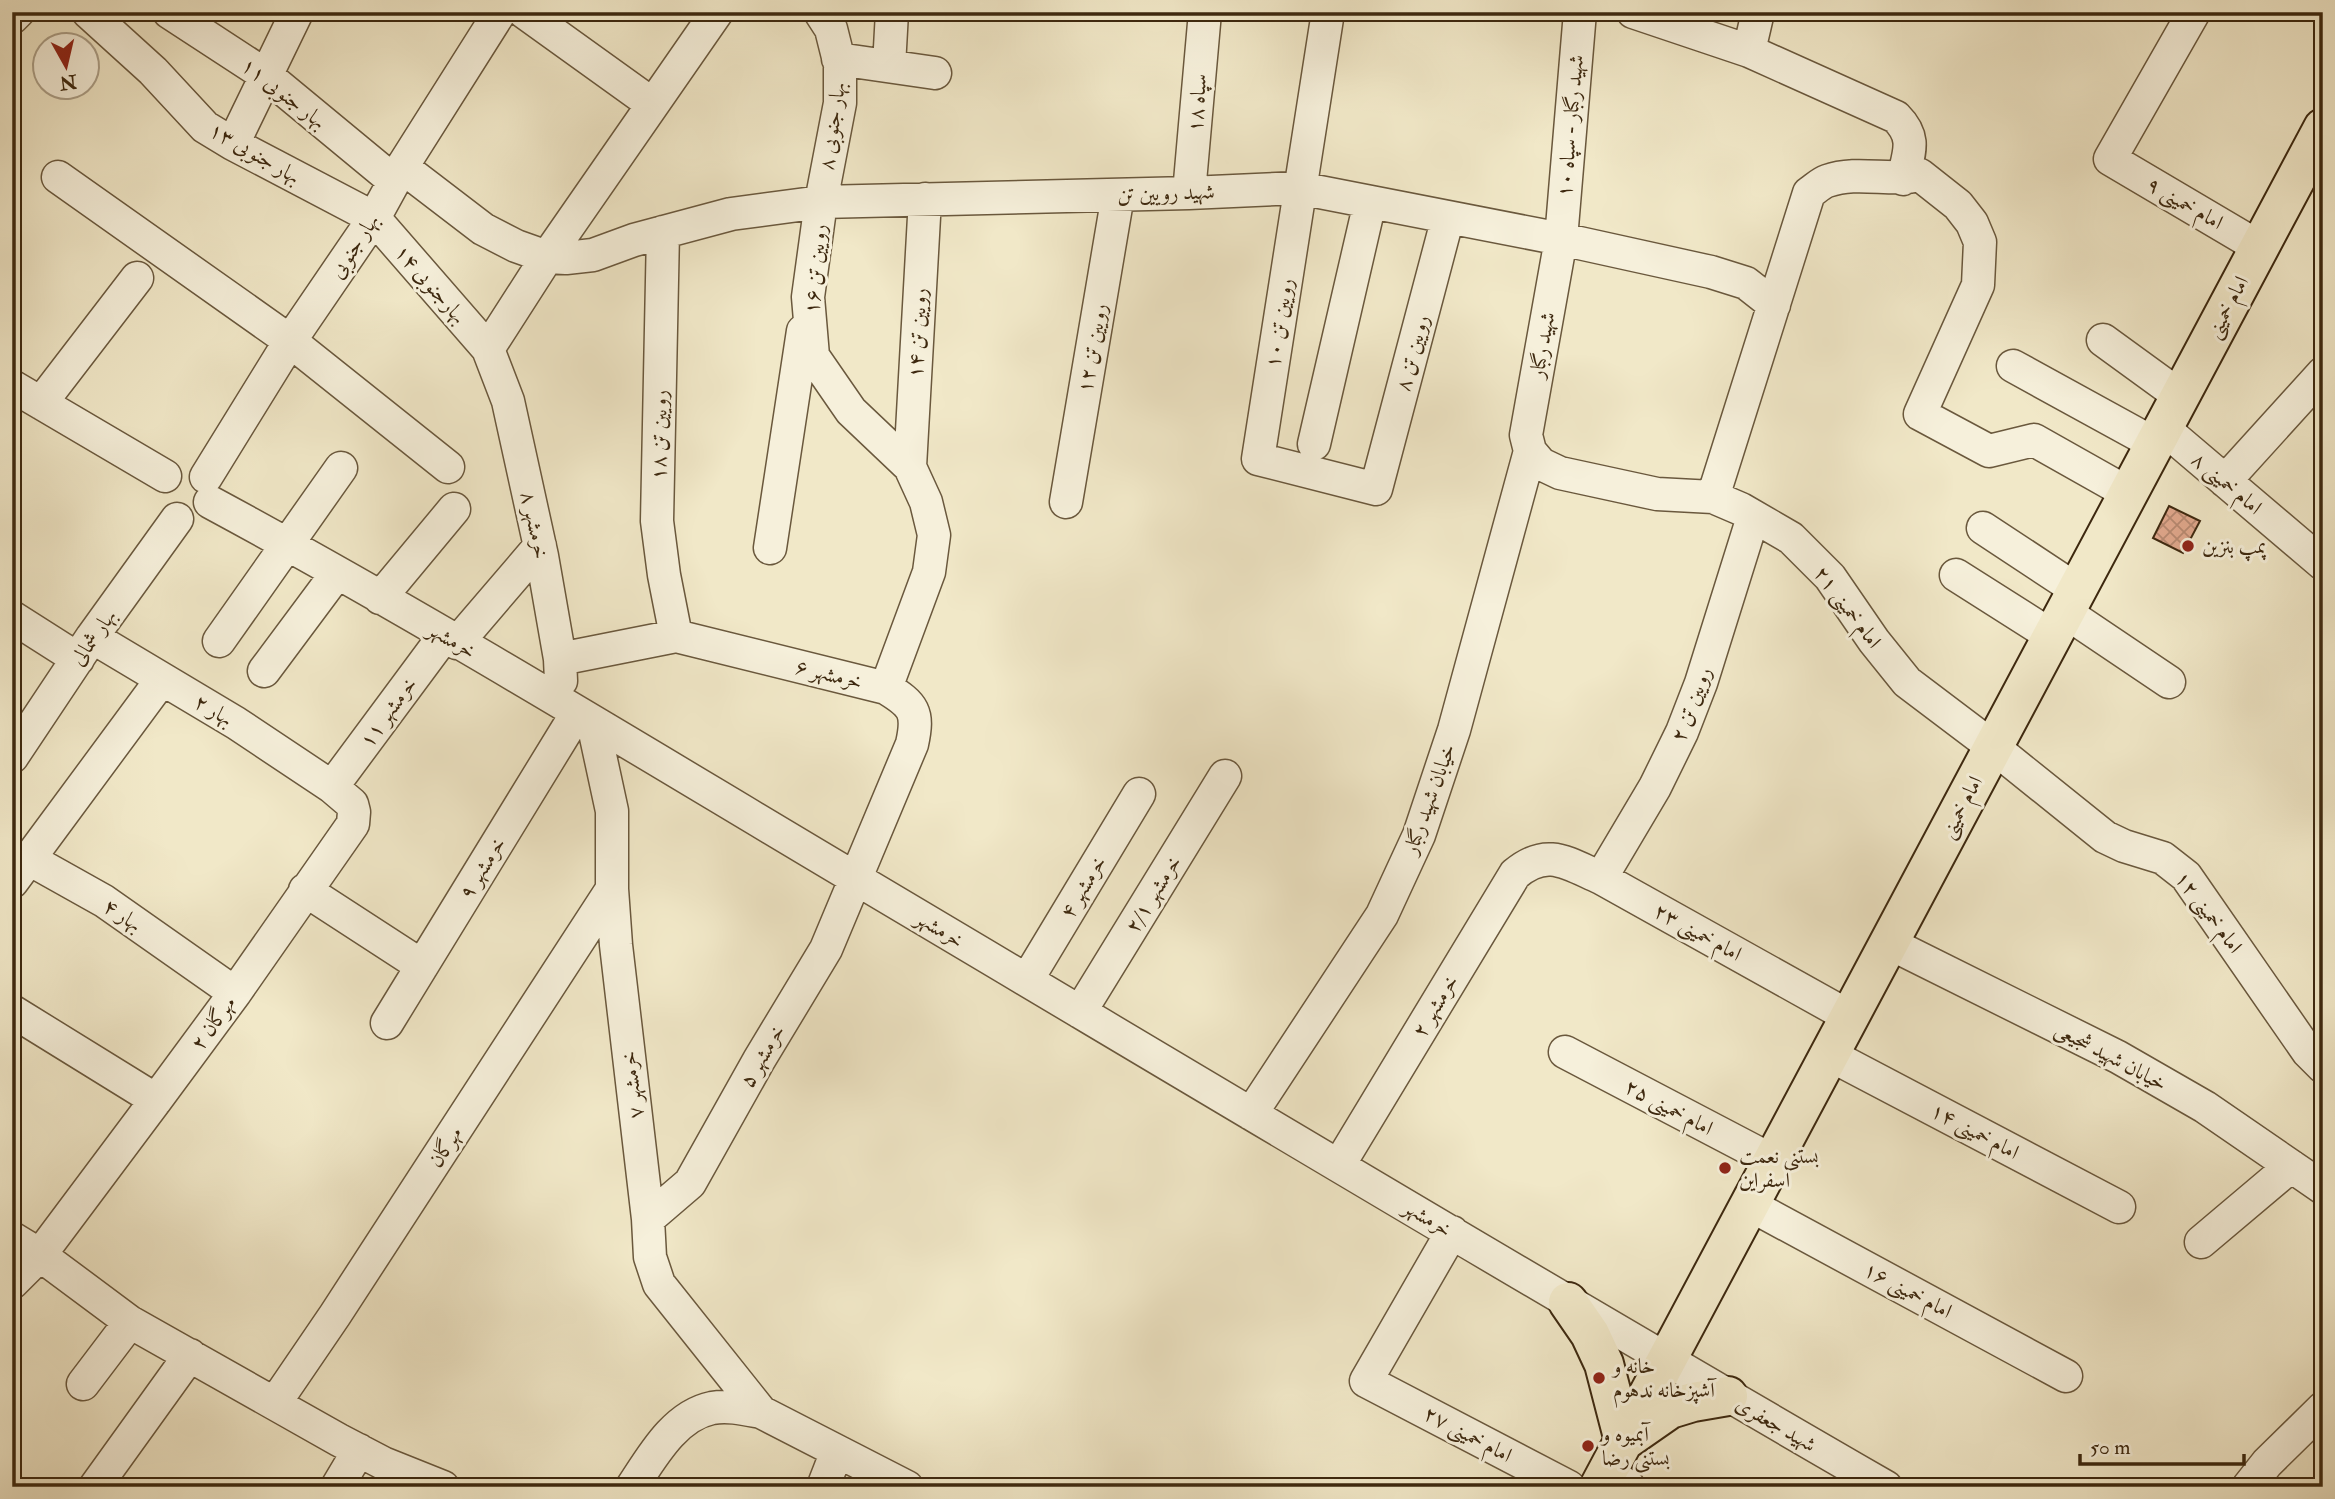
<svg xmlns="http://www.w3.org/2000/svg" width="2335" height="1499" viewBox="0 0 2335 1499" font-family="'IM FELL Double Pica',Amiri,serif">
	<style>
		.building { fill: url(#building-cross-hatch); stroke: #3d280f; stroke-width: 2 }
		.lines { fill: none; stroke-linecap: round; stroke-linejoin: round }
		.minor-casing { stroke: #6a583d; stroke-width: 35 }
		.major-casing { stroke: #3d280f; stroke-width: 42 }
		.minor { stroke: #f6f0db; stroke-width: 32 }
		.major { stroke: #f1e8c8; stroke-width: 38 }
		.poi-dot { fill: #8f2418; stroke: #f6f0db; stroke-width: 2.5 }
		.labels { text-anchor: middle; stroke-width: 6; stroke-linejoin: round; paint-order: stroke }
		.street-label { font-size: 21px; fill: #3d280f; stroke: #f6f0db }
		.poi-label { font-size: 21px; fill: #3d280f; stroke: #f6f0db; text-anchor: start }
	</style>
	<defs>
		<pattern id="building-cross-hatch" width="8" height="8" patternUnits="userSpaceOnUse" patternTransform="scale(1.75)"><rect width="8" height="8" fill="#e2a98e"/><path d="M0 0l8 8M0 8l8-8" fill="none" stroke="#b88a72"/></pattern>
	</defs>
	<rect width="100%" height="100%" fill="#f1e8c8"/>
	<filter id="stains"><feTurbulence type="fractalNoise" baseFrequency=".00286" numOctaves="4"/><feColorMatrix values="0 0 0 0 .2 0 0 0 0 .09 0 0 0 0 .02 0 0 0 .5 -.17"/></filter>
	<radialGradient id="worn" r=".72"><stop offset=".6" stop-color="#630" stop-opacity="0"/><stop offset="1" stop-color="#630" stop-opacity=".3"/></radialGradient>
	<!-- building -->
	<path class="building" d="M2169,506L2200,521L2183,553L2153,538Z"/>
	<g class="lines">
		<!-- minor casing -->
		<g class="minor-casing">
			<path id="minor" d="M88,12L153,71L205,127L233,144L374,218L488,349L508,401L542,556L560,659L561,681
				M169,12L267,76L394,181
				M524,12L652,104
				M820,12L831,29L840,65V103L821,202L808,297L813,356L851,411L910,467L926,502L934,535L929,572L886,688
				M1328,12L1258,459L1376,489L1448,217
				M1580,12L1561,239L1526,435L1530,451L1541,464L1560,473L1657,494L1713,497L1741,509L1791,538L1830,577L1874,641L1907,682L1993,747L2105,837L2124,846L2163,858L2186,876L2308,1052L2323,1067
				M1633,12L1749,51L1896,117C1917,138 1909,152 1903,179
				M2194,12L2110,159L2259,247
				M12,18L18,12
				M1749,51L1758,12
				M838,59L935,73
				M889,66L892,12
				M233,144L297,12
				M402,167L483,229L516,246L547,257L566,258L593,255L634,240L731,214L821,202L1189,193L1299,188L1561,239L1711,272L1746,283L1774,305
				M58,177L290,341L448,467
				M1189,193L1205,12
				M663,232L657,521L664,575L676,636
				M2103,340L2180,396
				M488,349L547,257L717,12
				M2013,366L2155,444
				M12,386L165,476
				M41,403L137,278
				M2163,428L2323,564
				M1314,444L1370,202
				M910,467L925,199
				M206,477L290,341L374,218L402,167L500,12
				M2225,481L2323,373
				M1713,497L1809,193C1815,189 1821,183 1827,181C1858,170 1890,182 1920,175L1958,205L1972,223L1980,242L1978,285L1920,414L1989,451L2034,440L2128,493
				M210,502C425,618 633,746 843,871C1190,1077 1536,1285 1886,1487
				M1066,502L1118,195
				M1983,528L2077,590
				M770,548L803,331
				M1956,575L2052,636
				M380,598L454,509
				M2065,612L2169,682
				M12,617L78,659
				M219,641L341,468
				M457,643L540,546
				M560,659L676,636L886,688C914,705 919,712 912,744L826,949L759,1060L690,1183L648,1219
				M264,671L337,573
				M593,723L612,811V889L616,945L648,1219L650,1257L659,1284L761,1412
				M12,757L92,637L177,519
				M332,787L444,636
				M29,859L162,679
				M1601,878L1655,787L1682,732L1701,683L1753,517
				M12,882L29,859L104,901L235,993
				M305,890L422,966
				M1889,943L2118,1057L2205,1107L2323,1188
				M1027,980L1139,794
				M12,1011L156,1100
				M1080,1012L1225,776
				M387,1023L577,713
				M1565,1052L1773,1161
				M1830,1055L2119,1207
				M1251,1114L1382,915L1419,835L1454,730L1530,451
				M1339,1165L1515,874C1547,847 1567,863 1601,878L1850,1017
				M1750,1205L2066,1376
				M1452,1232L1366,1381L1569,1487
				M12,1238L40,1255L130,1322L339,1440L383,1463L443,1487
				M2201,1242L2291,1166
				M12,1283L40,1255L156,1100L235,993L353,824L354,812L352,804L332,787L236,723L92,637
				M83,1384L130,1322
				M275,1403L335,1315L612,889
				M1607,1472L1629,1487
				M95,1487L190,1355
				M337,1487L359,1450
				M632,1487C652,1457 674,1416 712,1408C728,1405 745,1409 761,1412L907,1487
				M823,1487L837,1451
				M2248,1487L2267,1463L2323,1408"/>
		</g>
		<!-- major casing -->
		<g class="major-casing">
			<path id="major" d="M1568,1302L1590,1334L1604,1364L1624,1441L1670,1409L1693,1402L1728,1396
				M1599,1487L2323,128"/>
		</g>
		<!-- minor -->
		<use href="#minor" class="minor"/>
		<!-- major -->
		<use href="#major" class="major"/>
	</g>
	<!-- markers -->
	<g class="poi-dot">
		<circle cx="2188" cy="546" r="7"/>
		<circle cx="1725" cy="1168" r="7"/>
		<circle cx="1599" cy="1378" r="7"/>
		<circle cx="1588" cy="1446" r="7"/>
	</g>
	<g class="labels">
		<!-- street labels -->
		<g class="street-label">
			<text transform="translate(284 93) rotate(38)" y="7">بهار جنوبی ۱۱</text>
			<text transform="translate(1197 103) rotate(-85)" y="7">سپاه ۱۸</text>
			<text transform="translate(832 126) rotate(-82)" y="7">بهار جنوبی ۸</text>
			<text transform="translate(1570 126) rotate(-85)" y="7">شهید رگبار - سپاه ۱۰</text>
			<text transform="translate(255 153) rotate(30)" y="7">بهار جنوبی ۱۳</text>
			<text transform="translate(1166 193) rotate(-2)" y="7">شهید رویین تن</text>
			<text transform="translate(2185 203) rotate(30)" y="7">امام خمینی ۹</text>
			<text transform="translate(354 246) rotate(-57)" y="7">بهار جنوبی</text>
			<text transform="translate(815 269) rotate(-85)" y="7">رویین تن ۱۶</text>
			<text transform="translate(431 284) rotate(49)" y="7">بهارجنوبی ۱۴</text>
			<text transform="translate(2227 307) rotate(-62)" y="7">امام خمینی</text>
			<text transform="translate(1279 323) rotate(-81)" y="7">رویین تن ۱۰</text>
			<text transform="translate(917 333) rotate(-87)" y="7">رویین تن ۱۴</text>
			<text transform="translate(1542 345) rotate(-80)" y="7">شهید رگبار</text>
			<text transform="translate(1092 348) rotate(-80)" y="7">رویین تن ۱۲</text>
			<text transform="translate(1412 353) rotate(-75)" y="7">رویین تن ۸</text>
			<text transform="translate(659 435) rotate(-89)" y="7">رویین تن ۱۸</text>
			<text transform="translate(2227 483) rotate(40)" y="7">امام خمینی ۸</text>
			<text transform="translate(535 525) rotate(78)" y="7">خرمشهر ۸</text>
			<text transform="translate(1848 607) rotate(53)" y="7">امام خمینی ۲۱</text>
			<text transform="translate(93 637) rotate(-55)" y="7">بهار شمالی</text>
			<text transform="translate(452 640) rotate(30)" y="7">خرمشهر</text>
			<text transform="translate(829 674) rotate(14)" y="7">خرمشهر ۶</text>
			<text transform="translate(1691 704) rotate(-69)" y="7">رویین تن ۲</text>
			<text transform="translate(214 710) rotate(31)" y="7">بهار ۲</text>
			<text transform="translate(388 712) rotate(-54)" y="7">خرمشهر ۱۱</text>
			<text transform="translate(1429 799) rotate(-70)" y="7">خیابان شهید رگبار</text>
			<text transform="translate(1961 807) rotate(-62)" y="7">امام خمینی</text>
			<text transform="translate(482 868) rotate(-58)" y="7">خرمشهر ۹</text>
			<text transform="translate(1083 887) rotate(-59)" y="7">خرمشهر ۴</text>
			<text transform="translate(1153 894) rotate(-58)" y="7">خرمشهر ۲/۱</text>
			<text transform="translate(2209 912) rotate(53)" y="7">امام خمینی ۱۲</text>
			<text transform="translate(123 915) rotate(34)" y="7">بهار ۴</text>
			<text transform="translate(940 929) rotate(31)" y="7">خرمشهر</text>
			<text transform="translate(1698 932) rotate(29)" y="7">امام خمینی ۲۳</text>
			<text transform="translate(1435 1006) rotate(-59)" y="7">خرمشهر ۲</text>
			<text transform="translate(213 1023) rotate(-54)" y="7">مهرگان ۲</text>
			<text transform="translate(762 1056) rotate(-60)" y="7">خرمشهر ۵</text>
			<text transform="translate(2111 1056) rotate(28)" y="7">خیابان شهید شجیعی</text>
			<text transform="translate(632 1085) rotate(-97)" y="7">خرمشهر ۷</text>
			<text transform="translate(1669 1107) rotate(28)" y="7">امام خمینی ۲۵</text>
			<text transform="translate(1975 1131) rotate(28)" y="7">امام خمینی ۱۴</text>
			<text transform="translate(445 1147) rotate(-57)" y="7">مهرگان</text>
			<text transform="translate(1428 1218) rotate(31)" y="7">خرمشهر</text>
			<text transform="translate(1908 1290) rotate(28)" y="7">امام خمینی ۱۶</text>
			<text transform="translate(1776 1424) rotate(30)" y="7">شهید جعفری</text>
			<text transform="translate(1468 1434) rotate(28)" y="7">امام خمینی ۲۷</text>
		</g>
		<!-- poi labels -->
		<g class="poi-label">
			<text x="2202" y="553">پمپ بنزین</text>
			<text x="1739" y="1163">بستنی نعمت<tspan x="1739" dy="24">اسفراین</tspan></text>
			<text x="1613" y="1373">خانه و<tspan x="1613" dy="24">آشپزخانه ندهوم</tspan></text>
			<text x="1602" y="1441">آبمیوه و<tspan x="1602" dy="24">بستنی رضا</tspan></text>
		</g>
	</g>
	<!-- margin -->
	<rect width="2335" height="1499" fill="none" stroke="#f1e8c8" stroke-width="42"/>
	<rect x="14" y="14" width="2307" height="1471" fill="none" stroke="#3d280f" stroke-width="3.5"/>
	<rect x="21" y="21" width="2293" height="1457" fill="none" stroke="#3d280f" stroke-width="2"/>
	<!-- north arrow -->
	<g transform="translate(66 66) rotate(172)"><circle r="33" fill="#f6f0db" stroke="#aca089" stroke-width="2"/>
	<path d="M0-5L12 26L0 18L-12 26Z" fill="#8f2418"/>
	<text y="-10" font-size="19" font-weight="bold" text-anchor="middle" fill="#3d280f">N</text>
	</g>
	<!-- scale -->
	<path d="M2080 1454v10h164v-10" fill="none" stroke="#3d280f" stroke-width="3.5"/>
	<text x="2090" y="1454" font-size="21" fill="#3d280f" stroke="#f6f0db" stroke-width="5" paint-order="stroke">50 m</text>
	<rect width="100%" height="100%" filter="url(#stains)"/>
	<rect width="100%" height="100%" fill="url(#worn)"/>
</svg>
